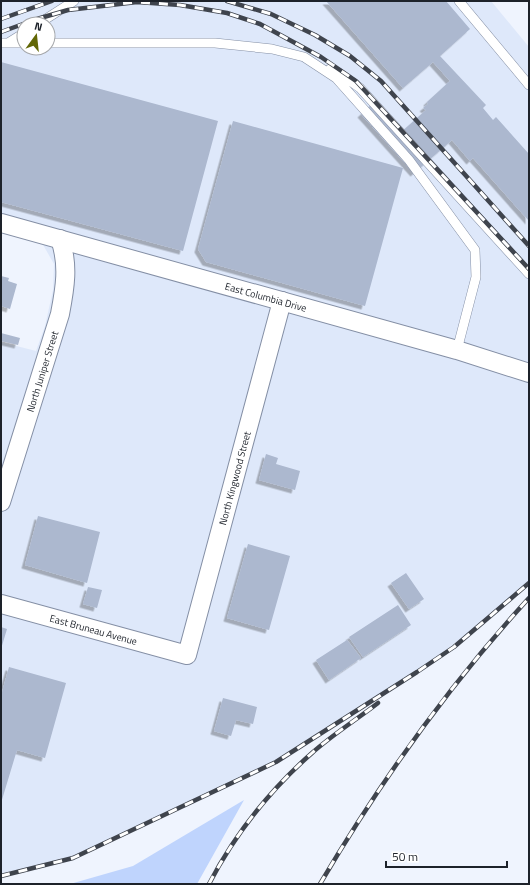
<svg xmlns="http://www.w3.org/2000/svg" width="530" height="885" viewBox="0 0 530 885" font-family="'Titillium Web',sans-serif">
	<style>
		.built { fill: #dee8fa; fill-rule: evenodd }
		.green { fill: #bfd4fd }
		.building { fill: #acb8cf; filter: url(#shadow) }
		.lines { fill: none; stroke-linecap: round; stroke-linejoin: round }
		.service-casing { stroke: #848fa5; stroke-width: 10 }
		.minor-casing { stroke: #848fa5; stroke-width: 20 }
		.service { stroke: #fff; stroke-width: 9 }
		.minor { stroke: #fff; stroke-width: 18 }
		.rail-casing { stroke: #3f444d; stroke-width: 4.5 }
		.rail { stroke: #fff; stroke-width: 3; stroke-dasharray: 9; stroke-linecap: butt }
		.labels { text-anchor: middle; stroke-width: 3; stroke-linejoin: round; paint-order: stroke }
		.street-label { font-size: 10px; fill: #1d222a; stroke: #fff }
	</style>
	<defs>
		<filter id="shadow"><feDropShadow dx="-3.5" dy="3.5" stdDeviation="0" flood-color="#0004"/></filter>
	</defs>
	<rect width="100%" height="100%" fill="#eff4fe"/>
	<!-- built -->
	<path class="built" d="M1,1H491L529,47V583L496,612L417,672L276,762L73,858L1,876V342L36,351L45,326L53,290L54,264L42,243L1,232ZM24,24H48V48H24Z"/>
	<!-- green -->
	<path class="green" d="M244,800L197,884H70L133,866Z"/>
	<!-- building -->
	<path class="building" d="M326,1H446L470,29L440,56L486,105L483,108L493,120L496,117L529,154V221L473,158L470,161L452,140L414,173L361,114L373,103L399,134L426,110L423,108L428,104L427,102L450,81L433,62L403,88Z
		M1,62L218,121L183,251L1,202Z
		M233,121L403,168L365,306L206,262L198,249Z
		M1,276L9,278L8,281L17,284L10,309L1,306Z
		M1,333L20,338L18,345L1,341Z
		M266,454L278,458L276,464L300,471L295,490L259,480Z
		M38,516L100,532L87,583L25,565Z
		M248,544L290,556L269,630L227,618Z
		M406,573L424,599L409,609L391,583Z
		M88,587L102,590L97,608L83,604Z
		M398,605L411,625L363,657L349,637Z
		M1,627L7,629L1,649Z
		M347,640L361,658L329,680L316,660Z
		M9,667L66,683L45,758L17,750L1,803V696Z
		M223,698L257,707L253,724L236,720L231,736L214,731Z"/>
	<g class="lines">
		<!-- service casing -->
		<g class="service-casing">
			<path id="service" d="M459,1L529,85
				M38,24L74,1
				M1,43H24
				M8,43L24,33
				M48,43H215L272,49L304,57L336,78L409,160L475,250L476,277L457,350
				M330,69L339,73L360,88L529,274"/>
		</g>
		<!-- minor casing -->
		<g class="minor-casing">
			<g id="minor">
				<path id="s1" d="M1,223L457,350L529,373"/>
				<path id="s2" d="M1,502L60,314C65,288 69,265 60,239"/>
				<path id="s3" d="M1,604L187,655L282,301"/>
			</g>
		</g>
		<!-- service -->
		<use href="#service" class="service"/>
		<!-- minor -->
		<use href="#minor" class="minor"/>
		<!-- rail casing -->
		<g class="rail-casing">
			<path id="rail" d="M227,1L271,14L315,35L350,56L381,81L529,246
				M1,19L52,1
				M1,32L37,19L68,10L137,2L180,5L227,13L260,24L321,57L356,81L529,269
				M1,876L73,858L276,762L417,672L454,647L529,583
				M209,884C235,834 270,790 312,753C332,735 356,720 378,703
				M320,884C380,782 449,685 529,598"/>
		</g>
		<!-- rail -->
		<use href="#rail" class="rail"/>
	</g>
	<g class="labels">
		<!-- street labels -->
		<g class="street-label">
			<text dy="4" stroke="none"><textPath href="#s1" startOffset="275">East Columbia Drive</textPath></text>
			<text dy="4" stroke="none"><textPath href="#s2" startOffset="137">North Juniper Street</textPath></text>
			<text dy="4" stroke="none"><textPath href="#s3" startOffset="376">North Kingwood Street</textPath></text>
			<text dy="4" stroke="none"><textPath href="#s3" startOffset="96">East Bruneau Avenue</textPath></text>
		</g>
	</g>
	<!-- border -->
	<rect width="530" height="885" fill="none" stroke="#1d222a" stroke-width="4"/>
	<!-- north arrow -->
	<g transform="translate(36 36) rotate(15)"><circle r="19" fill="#ffffff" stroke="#a5a7aa"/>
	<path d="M0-3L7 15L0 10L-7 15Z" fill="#626706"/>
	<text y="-6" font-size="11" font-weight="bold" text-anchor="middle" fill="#1d222a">N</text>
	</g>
	<!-- scale -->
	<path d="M386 861v6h121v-6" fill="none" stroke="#1d222a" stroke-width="2"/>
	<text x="392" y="861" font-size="12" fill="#1d222a" stroke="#ffffff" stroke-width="3" paint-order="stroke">50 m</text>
</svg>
